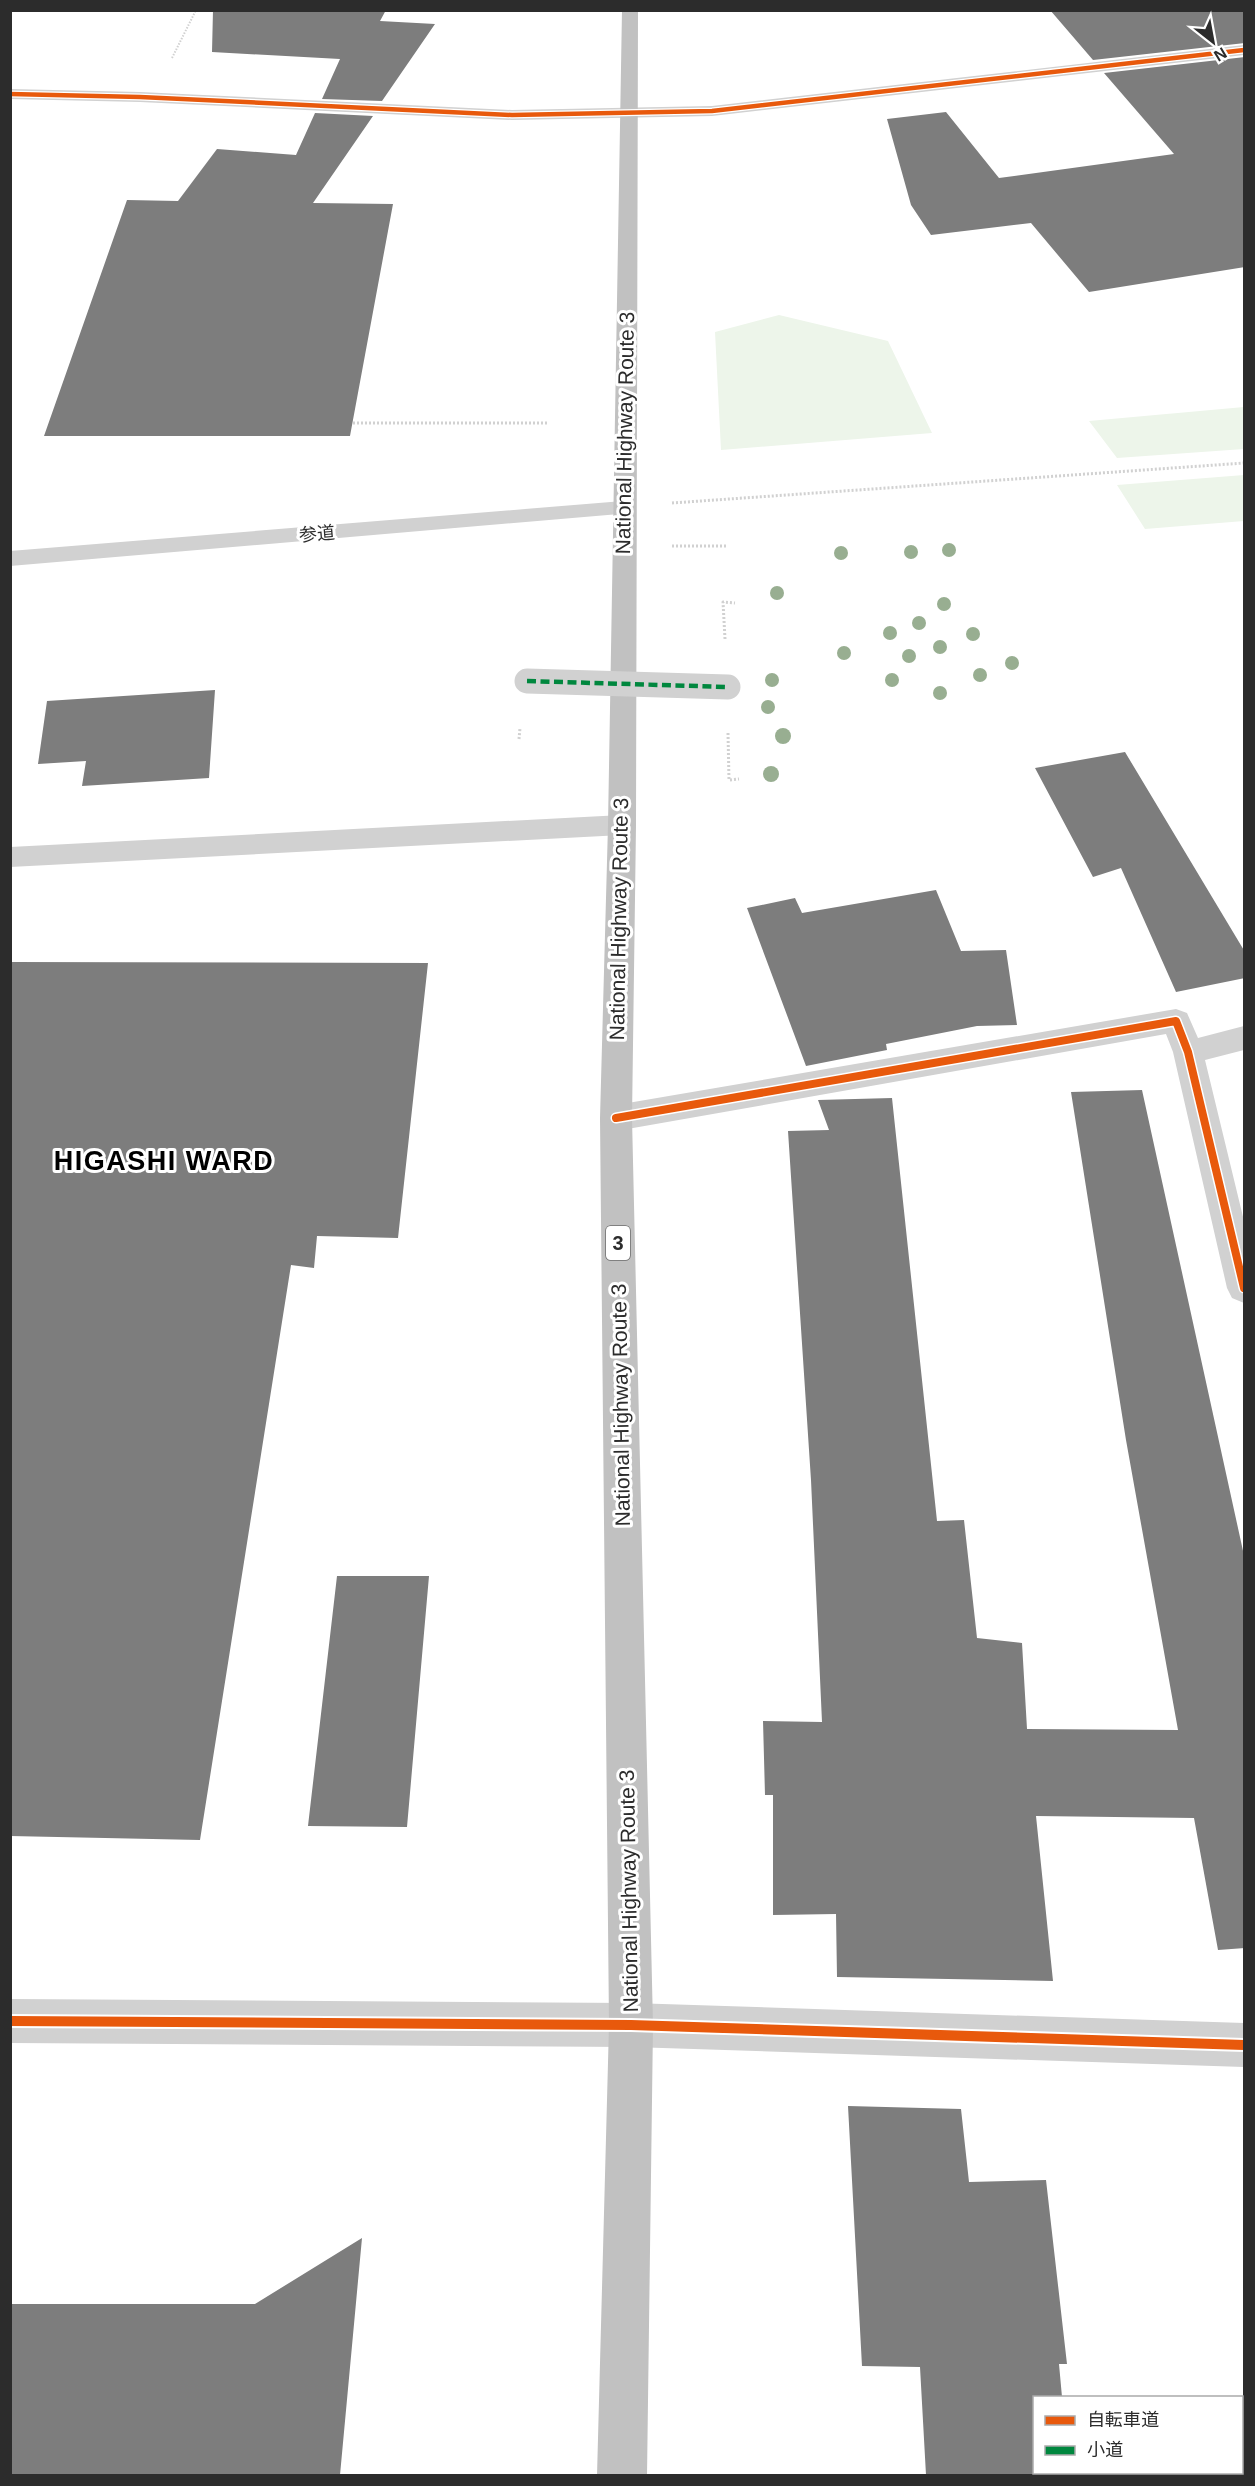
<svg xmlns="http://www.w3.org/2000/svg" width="1255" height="2486" viewBox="0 0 1255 2486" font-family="Arial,'Noto Sans JP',sans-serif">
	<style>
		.green { fill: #edf5ea }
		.building { fill: #7d7d7d }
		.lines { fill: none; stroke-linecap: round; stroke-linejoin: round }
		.path-far1 { stroke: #d1d1d1; stroke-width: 2; stroke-dasharray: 1.5 1.5; stroke-linecap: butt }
		.path { stroke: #d1d1d1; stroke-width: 3; stroke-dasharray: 2 2; stroke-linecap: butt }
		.service { fill: #d1d1d1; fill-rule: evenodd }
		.minor { fill: #d1d1d1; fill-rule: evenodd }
		.tertiary { fill: #d1d1d1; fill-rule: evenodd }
		.trunk { fill: #c1c1c1; fill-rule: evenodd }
		.pedestrian-bridge { stroke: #d1d1d1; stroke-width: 25 }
		.quiet { stroke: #00873e; stroke-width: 4.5; stroke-dasharray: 9 4.5; stroke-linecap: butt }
		.cycleway-far2-casing { stroke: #fff; stroke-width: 7 }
		.cycleway-far1-casing { stroke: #fff; stroke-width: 11 }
		.cycleway-casing { stroke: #fff; stroke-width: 14 }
		.cycleway-far2 { stroke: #e8590c; stroke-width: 4.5 }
		.cycleway-far1 { stroke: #e8590c; stroke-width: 8 }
		.cycleway { stroke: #e8590c; stroke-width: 10 }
		.tree { fill: #98ae91 }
		.labels { text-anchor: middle; stroke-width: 6; stroke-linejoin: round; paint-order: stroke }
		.far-street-label { font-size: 18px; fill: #2c2c2c; stroke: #fff }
		.shield { fill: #fff; stroke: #6b6b6b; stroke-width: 1.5 }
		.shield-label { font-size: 20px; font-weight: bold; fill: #2c2c2c }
		.street-label { font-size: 21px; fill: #2c2c2c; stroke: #fff }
		.district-label { font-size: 27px; font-weight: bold; letter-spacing: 1.5px; fill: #000; stroke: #fff }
	</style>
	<rect width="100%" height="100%" fill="#fff"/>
	<!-- green -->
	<path class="green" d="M779,315L888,341L932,433L721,450L715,332Z
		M1244,407V449L1117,458L1089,421Z
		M1244,475V521L1145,529L1117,485Z"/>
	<!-- building -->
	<path class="building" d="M213,10H386L380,21L435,24L382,101L322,99L340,59L212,52Z
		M1050,10H1245V43L1093,60Z
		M1245,57V267L1089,292L1031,223L931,235L911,205L887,119L946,112L999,178L1174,154L1104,73Z
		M315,113L373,116L313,203L393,204L350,436H44L127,200L178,201L217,149L296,155Z
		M215,690L209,778L82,786L86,761L38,764L47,701Z
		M1125,752L1245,952V978L1176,992L1121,868L1093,877L1035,768Z
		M936,890L961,951L1006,950L1017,1025L977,1026L886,1044L887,1050L806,1066L747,908L795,898L802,913Z
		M10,962L428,963L398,1238L317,1236L314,1268L291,1265L200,1840L10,1836Z
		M1142,1090L1245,1560V1948L1218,1950L1194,1818L1036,1816L1053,1981L837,1977L836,1914L773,1915V1795H765L763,1721L822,1722L811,1480L788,1131L829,1130L818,1100L892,1098L937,1521L964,1520L977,1638L1022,1643L1027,1729L1178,1730L1126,1440L1071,1092Z
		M337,1576H429L407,1827L308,1826Z
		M848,2106L961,2109L969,2182L1046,2180L1067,2364H1059L1062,2397H1035V2472H1069V2475H926L920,2367L862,2366Z
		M362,2238L340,2475H10V2304H255Z"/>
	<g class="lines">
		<!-- path-far1 -->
		<path class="path-far1" d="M172,58L196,10"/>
		<!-- path -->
		<path class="path" d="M353,423H548
			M672,503L1244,463
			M672,546H727
			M725,639L723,602L735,603
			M728,733L729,780L739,779
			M519,739L520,728"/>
		<!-- service -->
		<path class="service" d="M623,501L631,503L635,508L631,513L10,566V551Z"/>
		<!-- minor -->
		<path class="minor" d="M1176,1009L1187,1013L1198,1038L1244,1026V1050L1205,1060L1244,1221V1303L1232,1298L1227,1288L1173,1052L1166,1034L616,1131L605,1127L600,1118L605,1109L616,1105Z
			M10,1999L631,2003L1244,2023V2067L631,2047L10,2043Z"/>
		<!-- tertiary -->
		<path class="tertiary" d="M1244,45V55L712,116L512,120L140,102L10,99V89L140,92L512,110L712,106Z
			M622,815L632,818L636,825L632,832L622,835L10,867V847Z"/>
		<!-- trunk -->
		<path class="trunk" d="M622,10H638L636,825L632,1118L653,2025L647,2476H597L609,2025L600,1118L608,825Z"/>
		<!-- pedestrian-bridge -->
		<path class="pedestrian-bridge" d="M527,681L728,687"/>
		<!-- quiet -->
		<path class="quiet" d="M527,681L728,687"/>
		<!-- cycleway-far2 casing -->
		<g class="cycleway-far2-casing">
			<path id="cycleway-far2" d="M10,94L140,97L512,115L712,111L1244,50"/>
		</g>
		<!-- cycleway-far1 casing -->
		<g class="cycleway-far1-casing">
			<path id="cycleway-far1" d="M616,1118L1176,1021L1188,1052L1244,1288"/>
		</g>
		<!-- cycleway casing -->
		<g class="cycleway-casing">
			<path id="cycleway" d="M10,2021L631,2025L1244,2045"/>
		</g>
		<!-- cycleway-far2 -->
		<use href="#cycleway-far2" class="cycleway-far2"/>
		<!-- cycleway-far1 -->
		<use href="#cycleway-far1" class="cycleway-far1"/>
		<!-- cycleway -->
		<use href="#cycleway" class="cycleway"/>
	</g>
	<!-- trees -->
	<g class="tree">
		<circle cx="949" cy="550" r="7"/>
		<circle cx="911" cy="552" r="7"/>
		<circle cx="841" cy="553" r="7"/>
		<circle cx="777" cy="593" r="7"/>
		<circle cx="944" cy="604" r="7"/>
		<circle cx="919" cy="623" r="7"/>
		<circle cx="890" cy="633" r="7"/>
		<circle cx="973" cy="634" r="7"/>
		<circle cx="940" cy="647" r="7"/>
		<circle cx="844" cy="653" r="7"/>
		<circle cx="909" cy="656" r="7"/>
		<circle cx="1012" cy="663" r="7"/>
		<circle cx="980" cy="675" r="7"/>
		<circle cx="772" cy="680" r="7"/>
		<circle cx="892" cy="680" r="7"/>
		<circle cx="940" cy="693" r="7"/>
		<circle cx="768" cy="707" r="7"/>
		<circle cx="783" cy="736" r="8"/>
		<circle cx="771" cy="774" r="8"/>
	</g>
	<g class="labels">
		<!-- far-street labels -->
		<g class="far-street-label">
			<text transform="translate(317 534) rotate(-5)" y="6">参道</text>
		</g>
		<!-- shield labels -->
		<rect class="shield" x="606" y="1226" width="24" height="34" rx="4.5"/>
		<g class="shield-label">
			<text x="618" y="1250">3</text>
		</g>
		<!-- street labels -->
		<g class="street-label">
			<text transform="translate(625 433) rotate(-89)" y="7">National Highway Route 3</text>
			<text transform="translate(619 919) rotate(-89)" y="7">National Highway Route 3</text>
			<text transform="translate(621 1405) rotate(-91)" y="7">National Highway Route 3</text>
			<text transform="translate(629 1891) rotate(-91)" y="7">National Highway Route 3</text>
		</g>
		<!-- district labels -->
		<g class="district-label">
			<text x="164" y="1170">HIGASHI WARD</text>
		</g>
	</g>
	<!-- border -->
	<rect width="1255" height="2486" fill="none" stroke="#2c2c2c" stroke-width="24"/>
	<!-- legend -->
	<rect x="1033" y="2396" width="210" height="78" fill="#ffffff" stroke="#ababab" stroke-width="1.5"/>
	<rect x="1045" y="2416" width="30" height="9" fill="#e8590c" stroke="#ababab" stroke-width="1.5"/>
	<text x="1087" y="2426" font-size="18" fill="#2c2c2c">自転車道</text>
	<rect x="1045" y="2446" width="30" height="9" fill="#00873e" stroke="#ababab" stroke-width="1.5"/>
	<text x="1087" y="2456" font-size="18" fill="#2c2c2c">小道</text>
	<!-- north arrow -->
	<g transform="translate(1213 42) rotate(149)" stroke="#ffffff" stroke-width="4.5" paint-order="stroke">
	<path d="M0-4.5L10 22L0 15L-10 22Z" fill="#2c2c2c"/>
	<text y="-9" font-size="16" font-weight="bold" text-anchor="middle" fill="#2c2c2c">N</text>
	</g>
</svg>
